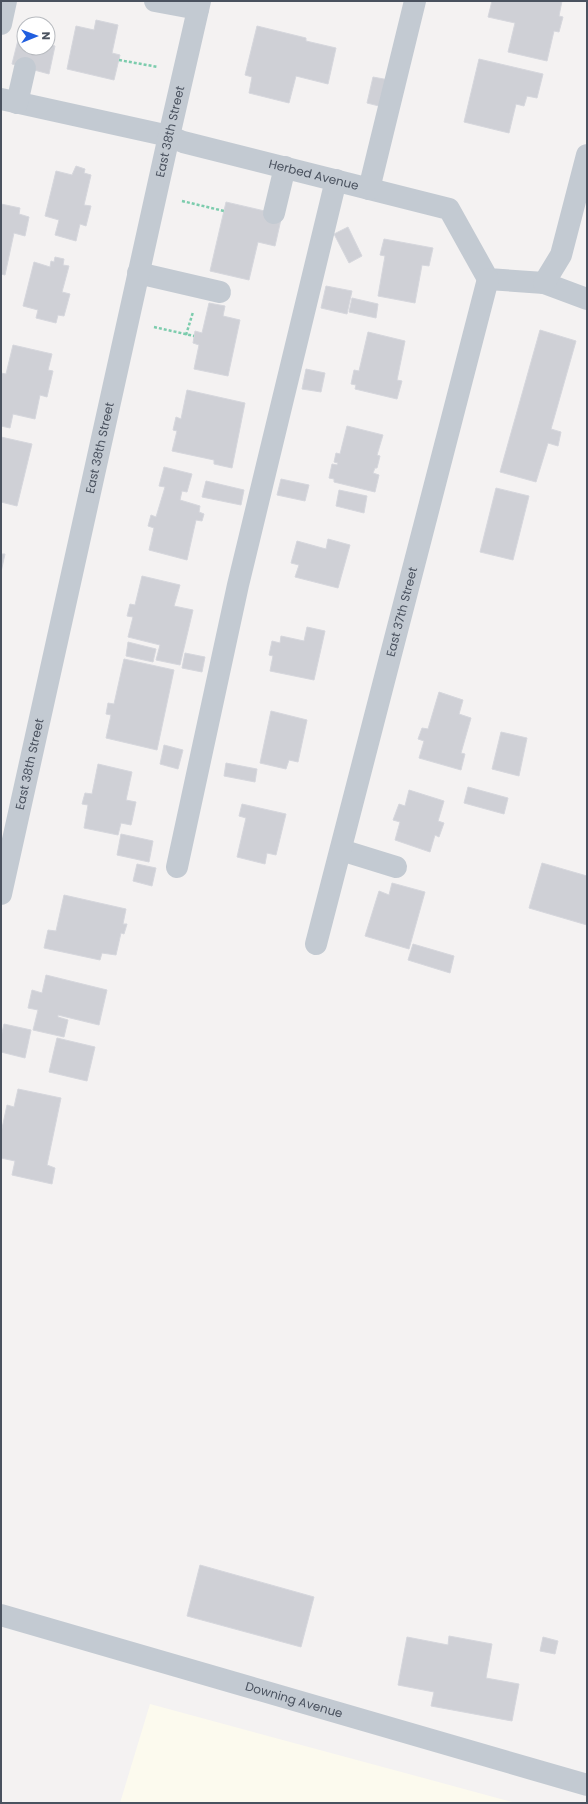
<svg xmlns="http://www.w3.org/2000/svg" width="588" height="1804" viewBox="0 0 588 1804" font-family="Poppins,sans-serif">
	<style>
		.commercial { fill: #fcfaee }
		.building { fill: #cfd0d6; stroke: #d6d7dd }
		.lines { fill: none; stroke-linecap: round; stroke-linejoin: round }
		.path { stroke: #7cccad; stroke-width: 2.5; stroke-dasharray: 3 2; stroke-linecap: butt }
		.minor { stroke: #c3cad2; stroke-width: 22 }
		.labels { text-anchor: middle; stroke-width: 4; stroke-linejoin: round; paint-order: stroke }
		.street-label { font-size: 12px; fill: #4a525f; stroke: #fff }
	</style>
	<rect width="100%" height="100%" fill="#f4f2f2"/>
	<!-- commercial -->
	<path class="commercial" d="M150,1704L516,1803H120Z"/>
	<!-- building -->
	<path class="building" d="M492,1H562L559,16L563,17L559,32L554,31L547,61L508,52L515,23L488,17Z
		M96,20L118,25L112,53L120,55L114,80L67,69L76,26L94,30Z
		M22,24H24V48H48V44L55,46L49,74L12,64Z
		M257,26L306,38V41L336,48L328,84L296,76L289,103L249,93L252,77L245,75Z
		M479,59L543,74L537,98L527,96L524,106L516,104L509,133L464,122Z
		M373,77L389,80L383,107L367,103Z
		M76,166L85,169L84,173L91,175L84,205L91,206L86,226L80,224L76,241L55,235L59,220L45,216L56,171L72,175Z
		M226,202L282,215L275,246L258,242L249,280L210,271Z
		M1,204L20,208L19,214L29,217L25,236L14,233L5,275L1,274Z
		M348,227L362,256L349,263L334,234Z
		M384,239L433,248L429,266L422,265L415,303L378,296L385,256L380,255Z
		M55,257L64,259L63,265L69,266L62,292L70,294L64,316L58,315L56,323L36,318L38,310L23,306L34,262L50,267L51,261L54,262Z
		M326,286L352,291L347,314L321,308Z
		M352,298L378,304L376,318L349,312Z
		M209,303L225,306L223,316L240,320L228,376L194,369L199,345L193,343L195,331L202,333Z
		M540,330L576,341L551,429L561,432L558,446L548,443L536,482L500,472Z
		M368,332L405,341L397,380L402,381L397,399L355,389L356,385L351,384L354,370L359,371Z
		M13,345L52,354L48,370L53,371L47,397L40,395L35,419L13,414L10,428L1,426V373L6,374Z
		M306,369L325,373L321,392L302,389Z
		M187,390L245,403L232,468L214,464V460L172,451L177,431L173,430L176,417L181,419Z
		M347,426L383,435L377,455L380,456L377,468H375L373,473L379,475L375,492L334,482V479L329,478L332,464L337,465L338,463L334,462L336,453L340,454Z
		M1,437L32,444L17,506L1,502Z
		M164,467L192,474L187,492L182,491L180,500L200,506L199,512L204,514L202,521L196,520L187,560L149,550L154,528L148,526L151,515L156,517L165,487L159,486Z
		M281,479L309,485L305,501L277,495Z
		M206,481L244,490L241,505L202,497Z
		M496,488L529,496L513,560L480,552Z
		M339,490L367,496L364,513L336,506Z
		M328,539L350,545L338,588L295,577L299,565L291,563L297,541L326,549Z
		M1,554H5L1,572Z
		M142,576L180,585L174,606L193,610L180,665L156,660L160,645L128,637L133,617L127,616L130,604L135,605Z
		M307,627L325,631L314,680L270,671L273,656L269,655L272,641L280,643L281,636L304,641Z
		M128,642L156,649L153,662L126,656Z
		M185,653L205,657L202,672L182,668Z
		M124,659L174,670L157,750L106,738L111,715L106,714L108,703L114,704Z
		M439,692L463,700L459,714L471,718L461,753L465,754L461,770L419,758L424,741L418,739L422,728L428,729Z
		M271,711L307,720L298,762L289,760L286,769L260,763Z
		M501,732L527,738L519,776L492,769Z
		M164,745L183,750L178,769L160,764Z
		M226,763L257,769L255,782L224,776Z
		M98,764L132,772L126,800L136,802L132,821L131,825L121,823L118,835L84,828L88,805L82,804L85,793L92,794Z
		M468,787L508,798L504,814L464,803Z
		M409,790L444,801L438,821L444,823L439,837L435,835L430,852L395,840L400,822L393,820L399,804L405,806Z
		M242,804L286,814L276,855L267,853L265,864L237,857L246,818L239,816Z
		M121,834L153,841L149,862L117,855Z
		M542,863L587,876V925L529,908Z
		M137,864L156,868L152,886L133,881Z
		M392,883L425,892L409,949L365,936L379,891L389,895Z
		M64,895L126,909L123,924H127L124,934L121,933L116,955L102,953L100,960L44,948L48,930L56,931Z
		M413,944L454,956L450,973L408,960Z
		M46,975L107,990L99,1025L58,1015V1017L68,1020L64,1037L33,1030L38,1010L28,1008L32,990L42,993Z
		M4,1024L31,1030L25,1058L1,1052V1037Z
		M57,1038L95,1047L87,1081L49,1072Z
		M18,1089L61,1098L47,1165L55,1168L52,1184L12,1175L15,1161L1,1158V1133L7,1105L14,1107Z
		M200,1565L314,1597L301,1647L187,1616Z
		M449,1636L492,1644L486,1678L519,1684L512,1721L431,1706L434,1692L398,1685L407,1637L448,1645Z
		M543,1637L558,1641L555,1654L540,1651Z"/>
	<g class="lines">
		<!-- path -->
		<path class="path" d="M119,60L158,67
			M182,201L224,211
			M154,327L194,336
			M186,335L193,312"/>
		<!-- minor -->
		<g class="minor">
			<path d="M155,1L198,9"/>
			<path d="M1,24L6,1"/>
			<path id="s1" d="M1,99L169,136L183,142L449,209L488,279L544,283L587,299"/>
			<path d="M17,103L25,68"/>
			<path d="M369,189L415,1"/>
			<path d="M274,213L285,167"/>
			<path d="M138,273L220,292"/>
			<path d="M544,283L561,255L587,155"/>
			<path d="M341,850L396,867"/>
			<path d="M177,867L238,585L336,180"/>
			<path id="s2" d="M1,894L169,136L200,1"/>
			<path id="s3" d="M316,944L488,279"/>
			<path id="s4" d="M1,1615L587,1785"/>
		</g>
	</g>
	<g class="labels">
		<!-- street labels -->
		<g class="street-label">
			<text dy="4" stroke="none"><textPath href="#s2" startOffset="781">East 38th Street</textPath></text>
			<text dy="4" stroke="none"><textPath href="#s1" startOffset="322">Herbed Avenue</textPath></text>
			<text dy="4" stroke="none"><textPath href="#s2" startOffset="457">East 38th Street</textPath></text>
			<text dy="4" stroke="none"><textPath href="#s3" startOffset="343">East 37th Street</textPath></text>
			<text dy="4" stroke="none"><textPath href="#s2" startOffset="133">East 38th Street</textPath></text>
			<text dy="4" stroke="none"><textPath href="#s4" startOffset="305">Downing Avenue</textPath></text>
		</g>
	</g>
	<!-- border -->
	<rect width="588" height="1804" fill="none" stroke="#4a525f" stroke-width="4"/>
	<!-- north arrow -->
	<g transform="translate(36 36) rotate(89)"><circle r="19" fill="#ffffff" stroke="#b7babf"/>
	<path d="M0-3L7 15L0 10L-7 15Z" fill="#205edf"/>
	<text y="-6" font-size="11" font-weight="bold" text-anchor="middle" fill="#4a525f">N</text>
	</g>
</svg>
